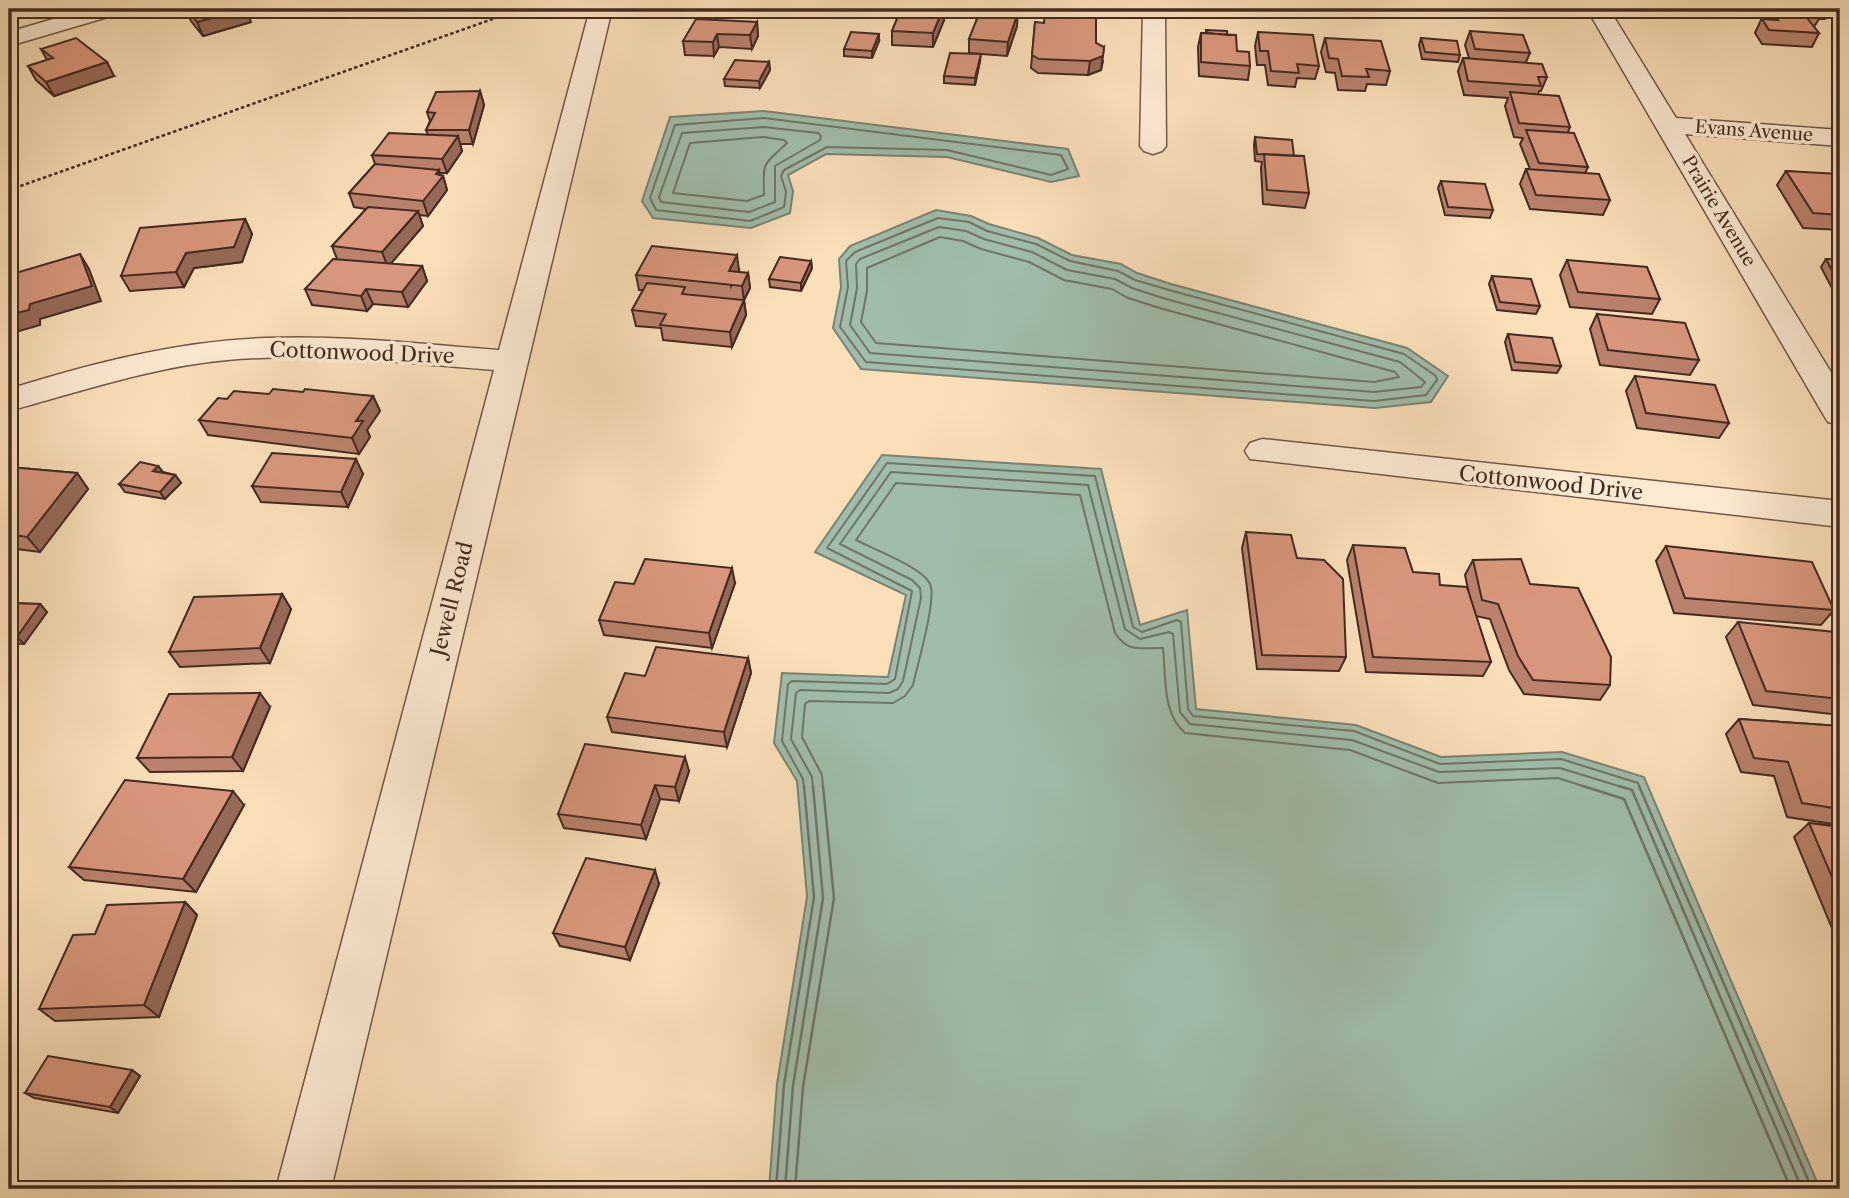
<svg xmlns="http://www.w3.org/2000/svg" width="1849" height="1198" viewBox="0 0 1849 1198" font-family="'Libre Caslon Text',serif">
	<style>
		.water { fill: #9fbdaa; stroke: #7a8374; stroke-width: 2 }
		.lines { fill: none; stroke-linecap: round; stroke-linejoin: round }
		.shore-far1 { stroke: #717466; stroke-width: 2 }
		.shore { stroke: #717466; stroke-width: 2.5 }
		.minor-casing { stroke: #715848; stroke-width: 3 }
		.path { stroke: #432b22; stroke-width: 2.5; stroke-dasharray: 3.5 2.5; stroke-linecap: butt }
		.minor { fill: #fcead2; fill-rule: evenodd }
		.wall { fill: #ba826b; stroke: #432b22; stroke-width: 2 }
		.shaded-wall { fill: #976a57; stroke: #432b22; stroke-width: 2 }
		.building { fill: #d8977c; stroke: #432b22; stroke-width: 2 }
		.labels { text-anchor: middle; stroke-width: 7; stroke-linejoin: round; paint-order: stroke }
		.far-street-label { font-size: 18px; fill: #432b22; stroke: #fcead2 }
		.street-label { font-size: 21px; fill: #432b22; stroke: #fcead2 }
	</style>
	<rect width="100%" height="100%" fill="#fadfb9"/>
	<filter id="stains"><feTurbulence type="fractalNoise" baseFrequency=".00286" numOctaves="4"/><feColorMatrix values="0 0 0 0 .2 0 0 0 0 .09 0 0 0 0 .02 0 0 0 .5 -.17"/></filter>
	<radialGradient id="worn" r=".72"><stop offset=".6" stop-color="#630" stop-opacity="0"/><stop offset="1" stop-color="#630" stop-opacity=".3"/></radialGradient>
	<!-- water -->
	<path class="water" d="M764,111L1068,149L1079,176L1051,182L947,157L826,154L788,175L793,191L790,213L751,228L653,218L642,201L670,117Z
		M936,210L971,216L989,224L1038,238L1072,255L1121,264L1137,273L1171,284L1407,348L1448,376L1431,402L1375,408L861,369L833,328L841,287L839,259L850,246Z
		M882,455L1101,469L1140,625L1187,610L1196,709L1356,725L1441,757L1562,752L1644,777L1820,1189H769L777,1084L807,897L797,781L774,743L782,673L888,677L906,595L815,552Z"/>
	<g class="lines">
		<!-- shore-far1 -->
		<path class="shore-far1" d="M764,118L1061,155L1068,169L1051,175L947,150L827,147L784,170L781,176L786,192L784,207L750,221L656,210L650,198L675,125Z
			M764,127L818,133L821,136L820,140L775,166V202L749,212L661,202L659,197L682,133Z
			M763,137L784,140L787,143C762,167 763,160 764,195L747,201L673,193L690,143Z
			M938,218L969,222L987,231L1036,244L1070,261L1118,271L1135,280L1169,290L1404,354L1436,376L1437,380L1426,395L1374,401L866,362L840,327L848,287L846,261L855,252Z
			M939,227L966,231L984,239L1032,252L1067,270L1115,279L1132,288L1166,299L1400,362L1425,382L1421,387L1374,392L870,353L850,325L857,288L856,264L860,259Z
			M940,237L963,241L981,249L1029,262L1064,280L1112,289L1128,298L1163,309L1395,372L1399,377L1374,382L876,343L861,322L867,291V268Z
			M804,788L803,779L782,741L788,684L792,681L887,684L895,679L912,591L827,548L887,463L1095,476L1133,627L1142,632L1177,620L1181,622L1188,709L1193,716L1354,731L1440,764L1561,759L1638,783L1640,788
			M813,788L812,777L791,739L796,693L800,690L889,693L898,689L903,681L921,598L920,588L912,580L840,544L891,472L1088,485L1125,629L1140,639L1169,632L1173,634L1180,712L1190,724L1352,740L1439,772L1560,768L1625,788
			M823,788L822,775L802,737L805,704L809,701L893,703L905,696L913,685C917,666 937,599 930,584C922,567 873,549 856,540L896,483L1080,495L1115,633C1129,654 1141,647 1163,648C1166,677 1162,713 1185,733L1350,750L1438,783L1558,778L1589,788"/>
		<!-- shore -->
		<path class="shore" d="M1583,786L1624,799L1791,1189
			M1619,786L1632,790L1802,1189
			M1639,786L1812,1189
			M776,1189L784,1085L814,897L804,786
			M785,1189L793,1086L823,898L813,786
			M795,1189L803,1087L834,898L823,786"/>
		<!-- minor casing -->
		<g class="minor-casing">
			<path id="minor" d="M87,9H121L118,14L9,46V32Z
				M590,9H612L331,1189H276L494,370C405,363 316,352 227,360C152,367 82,391 9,411V389C92,363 178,341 265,338C343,335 421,344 499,350Z
				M1143,9H1165L1166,146L1162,151L1153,154L1144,151L1140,146Z
				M1587,9H1609L1676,118L1840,130V146L1685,134L1840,387V425L1828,422L1823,414Z
				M1262,439L1840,501V527L1250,459L1245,451L1250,443Z"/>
		</g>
		<!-- path -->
		<path class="path" d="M9,190L521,9"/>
		<!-- minor -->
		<use href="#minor" class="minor"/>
	</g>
	<!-- wall -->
	<path class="wall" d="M185,9L251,22L203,36L191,21Z
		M901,9H944V20L933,47L892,45V31Z
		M981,9H1001V11L1017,26L1007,56L969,53V39Z
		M1766,9H1830L1825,19H1819L1814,27L1819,33L1812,47L1762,44L1755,33Z
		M757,22L758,36L752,49L719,47L714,56L685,55L683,41Z
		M1035,22L1096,43L1103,61L1101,70L1088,75L1038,73L1031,68Z
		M1206,30L1227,35L1237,51L1250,66L1248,80L1199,76L1198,47L1201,33H1206Z
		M1470,31L1530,53L1526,62L1547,77L1541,91H1539L1538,94L1570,127L1568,132L1588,167L1585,173L1610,200L1603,215L1530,209L1520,184L1526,169H1530L1520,144L1523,138L1514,137L1505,106L1508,98L1464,95L1458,71L1463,58H1469L1465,45Z
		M1258,32L1319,66L1315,79L1297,78L1295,87L1268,85L1265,65H1257L1255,46Z
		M1325,38L1390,71L1386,85L1367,84L1365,91L1338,90L1335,73L1326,72L1321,52Z
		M1421,38L1460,55L1458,62L1422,59L1419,45Z
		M879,41L872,58L844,56V49Z
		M41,49L114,76L54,96L36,80L28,66L47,60Z
		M980,61L975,85L944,83V76Z
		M769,62L770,70L760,88L725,86L724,79Z
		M480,91L484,105L473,144H460L462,151L447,173H440V175L443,176L447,190L428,216L419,215L423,226L390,264L422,266L427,281L408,307L373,304L367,311L312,305L305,289L337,259L332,246L366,209L354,207L349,193L375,164L372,155L428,135L426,130L430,121L427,112Z
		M1255,137L1294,156L1309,193L1305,208L1263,204L1261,168L1262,162L1255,161L1254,145Z
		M1786,171L1840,176V230L1803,228L1777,185Z
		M1441,181L1493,210L1490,218L1445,215L1438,188Z
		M245,219L252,234L242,262L194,268L184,287L130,291L121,276Z
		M1826,259L1840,260V294H1835L1821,267Z
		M1567,260L1660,299L1652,314L1570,307L1560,275Z
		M811,261L812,268L801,291L770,287L769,279Z
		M739,270L738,272L748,273L750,288L744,300L746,315L732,347L663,340L661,328L636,326L632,310L643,290H639L636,275Z
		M1492,276L1540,306L1536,314L1497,310L1489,284Z
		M1597,314L1699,360L1690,375L1600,365L1590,329Z
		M1508,334L1561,366L1557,373L1512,370L1505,342Z
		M1635,376L1729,423L1719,438L1637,428L1626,391Z
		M303,392L373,396L380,411L367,430L370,437L359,454L208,435L199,420L227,399Z
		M158,466L163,472L175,475L181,483L165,499L125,492L119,484Z
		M9,467L77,473L88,489L40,552L9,548Z
		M363,474L348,507L261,502L252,486Z
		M1246,532L1297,558L1346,657L1339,671L1257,669L1242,548Z
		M1353,545L1440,585L1469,594L1465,575L1473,560L1530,584L1610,685L1600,700L1524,694L1509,670L1490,619L1476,616L1491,662L1483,676L1366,672L1347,560Z
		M1666,546L1834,610L1821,625L1674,613L1656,561Z
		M735,583L712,648L604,635L599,620L634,584Z
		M282,594L291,609L270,663L180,667L169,652Z
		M9,603L40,604L47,612L24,644L9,643Z
		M1738,622L1840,642V715L1753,705L1726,637Z
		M748,658L751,673L727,747L612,732L607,717L645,676Z
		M270,707L243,771L150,772L137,758Z
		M1739,719L1840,726V825L1787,817L1774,776L1741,772L1726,734Z
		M689,771L679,801L660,799L646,839L564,828L558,814Z
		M244,805L196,892L84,880L69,867Z
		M1809,823L1840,827V945H1839L1794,837Z
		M659,884L630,960L560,946L553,933Z
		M185,902L197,915L159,1017L55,1021L39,1009Z
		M132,1070L140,1076L118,1113L34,1098L25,1093Z"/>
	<!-- shaded-wall -->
	<path class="shaded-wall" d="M246,9L251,22L203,36L197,22Z
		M943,9L944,20L933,47V33Z
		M1018,12L1017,26L1007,56L1008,42Z
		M757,22L758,36L752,49L750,35Z
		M717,34L719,47L714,56L713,42Z
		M879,34V41L872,58V51Z
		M1104,47L1101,70L1088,75L1090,61Z
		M981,54L980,61L975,85V78Z
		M107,62L114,76L54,96L46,82Z
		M769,62L770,70L760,88L759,81Z
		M9,85L14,95L9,96Z
		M480,91L484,105L473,144L469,130Z
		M458,136L462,151L447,173L442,159Z
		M439,170L441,178L443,176L447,190L428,216L423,201Z
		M418,211L423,226L388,267L382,252Z
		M245,219L252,234L242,262L194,268L184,287L176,272L186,253Z
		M80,254L89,269L101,301L40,319V325L9,334V315Z
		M737,255L739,270L731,286L729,271Z
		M811,261L812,268L801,291V283Z
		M422,266L427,281L408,307L402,292Z
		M748,273L750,288L744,300L746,315L732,347L730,332L744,300L742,286Z
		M366,289L373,304L367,311L361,296Z
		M373,396L380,411L367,430L370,437L359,454L352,438L356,421Z
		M356,459L363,474L348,507L341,492Z
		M158,466L163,473L153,471Z
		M77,473L88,489L40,552L27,537Z
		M175,475L181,483L165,499L160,492Z
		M732,568L735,583L712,648L709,633Z
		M282,594L291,609L270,663L260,648Z
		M40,604L47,612L24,644L17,637Z
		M748,658L751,673L727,747L724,732Z
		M260,693L270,707L243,771L232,757Z
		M685,757L689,771L679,801L675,787Z
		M655,785L660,799L646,839L641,825Z
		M233,791L244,805L196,892L183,879Z
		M655,870L659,884L630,960L625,947Z
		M185,902L197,915L159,1017L144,1005Z
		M132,1070L140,1076L118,1113L110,1107Z"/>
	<!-- building -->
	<path class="building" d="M186,9H245L197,22Z
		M901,9H943L933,33L892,31Z
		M981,9H1000L999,11L1018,12L1008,42L969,39Z
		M1770,9H1812L1819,18H1807L1819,33L1769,30L1762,19L1778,20Z
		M1045,10L1096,12V43L1104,47L1103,56L1090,61L1039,59L1032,55L1035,22L1044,23Z
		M696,19L757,22L750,35L717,34L713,42L683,41Z
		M1206,30L1227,31V35L1207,33Z
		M1470,31L1523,35L1530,53L1475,49Z
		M851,32L879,34L872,51L844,49Z
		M1258,32L1313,35L1319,66L1297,64L1299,73L1271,71L1268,51H1260Z
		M1201,33L1236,35L1237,51L1249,52L1250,66L1201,62Z
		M76,38L107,62L46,82L28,66L53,58L41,49Z
		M1325,38L1381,41L1390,71L1366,69L1369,77L1342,76L1338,59L1329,58Z
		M1421,38L1457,41L1460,55L1425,52Z
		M950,53L981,54L975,78L944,76Z
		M1463,58L1542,64L1547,77H1538L1541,86L1468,81Z
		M735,60L769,62L759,81L724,79Z
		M480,91L469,130H426L435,113L427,112L436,92Z
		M1510,92L1559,96L1570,127L1519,123Z
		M1526,130L1574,133L1588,167L1539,163Z
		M389,133L458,136L442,159L372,155Z
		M1255,137L1292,140L1294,156L1257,154Z
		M1264,154L1304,156L1309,193L1267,190Z
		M375,164L439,170L436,174L443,176L423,201L349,193Z
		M1526,169L1599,174L1610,200L1536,195Z
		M1786,171L1839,174L1840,176V215L1813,213Z
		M1441,181L1485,184L1493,210L1448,207Z
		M368,207L418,211L382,252L332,246Z
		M245,219L234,247L186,253L176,272L121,276L140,228Z
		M652,246L737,255L729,271L748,273L742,286L636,275Z
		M80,254L92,286L30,304L29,310L9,315V275Z
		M780,257L811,261L801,283L769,279Z
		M333,259L422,266L402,292L366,289L361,296L305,289Z
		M1826,259L1840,260V286Z
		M1567,260L1647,267L1660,299L1578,292Z
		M1492,276L1531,279L1540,306L1500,302Z
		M647,283L685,287L682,294L744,300L730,332L660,325L666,314L632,310Z
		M1597,314L1685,323L1699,360L1608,350Z
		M1508,334L1552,338L1561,366L1515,362Z
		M1635,376L1715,385L1729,423L1646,413Z
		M273,389L303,392L305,389L373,396L356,421H363L352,438L199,420L218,398L227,399L234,391L269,394Z
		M272,453L356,459L341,492L252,486Z
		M140,462L158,466L153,471L175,475L160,492L119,484Z
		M9,467L77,473L27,537L9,534Z
		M1246,532L1291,535L1297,558L1324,560L1343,579L1346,657L1262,655Z
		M1353,545L1405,548L1413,572L1439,574L1440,585L1467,587L1491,662L1373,657Z
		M1666,546L1812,562L1834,610L1685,598Z
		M645,559L732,568L709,633L599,620L615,582L634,584Z
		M1521,559L1530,584L1578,588L1611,657L1610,685L1533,680L1518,656L1498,604L1482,600L1473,560Z
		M282,594L260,648L169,652L194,597Z
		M9,603L40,604L17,637L9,636Z
		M1738,622L1835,632L1840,642V699L1766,691Z
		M656,647L748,658L724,732L607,717L625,673L645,676Z
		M260,693L232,757L137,758L169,694Z
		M1739,719L1840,726V809L1802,803L1788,762L1754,758Z
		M585,744L685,757L675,787L655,785L641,825L558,814Z
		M125,780L233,791L183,879L69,867Z
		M1809,823L1840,827V896Z
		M586,858L655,870L625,947L553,933Z
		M185,902L144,1005L39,1009L73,935L95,934L107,905Z
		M48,1056L132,1070L110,1107L25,1093Z
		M529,1186L593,1189H529Z"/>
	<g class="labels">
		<!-- far-street labels -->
		<g class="far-street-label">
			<text transform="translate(1754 131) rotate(4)" y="6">Evans Avenue</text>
			<text transform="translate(1719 211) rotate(59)" y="6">Prairie Avenue</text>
		</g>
		<!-- street labels -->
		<g class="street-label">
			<text transform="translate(362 353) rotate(2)" y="7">Cottonwood Drive</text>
			<text transform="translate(1551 483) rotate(6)" y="7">Cottonwood Drive</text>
			<text transform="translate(452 599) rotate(-76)" y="7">Jewell Road</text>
		</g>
	</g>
	<!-- margin -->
	<rect width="1849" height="1198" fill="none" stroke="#fadfb9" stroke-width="35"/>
	<rect x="10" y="10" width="1828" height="1177" fill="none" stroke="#432b22" stroke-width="3.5"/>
	<rect x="18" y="18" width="1814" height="1163" fill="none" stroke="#432b22" stroke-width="2"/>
	<rect width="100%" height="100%" filter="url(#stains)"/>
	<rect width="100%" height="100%" fill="url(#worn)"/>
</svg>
